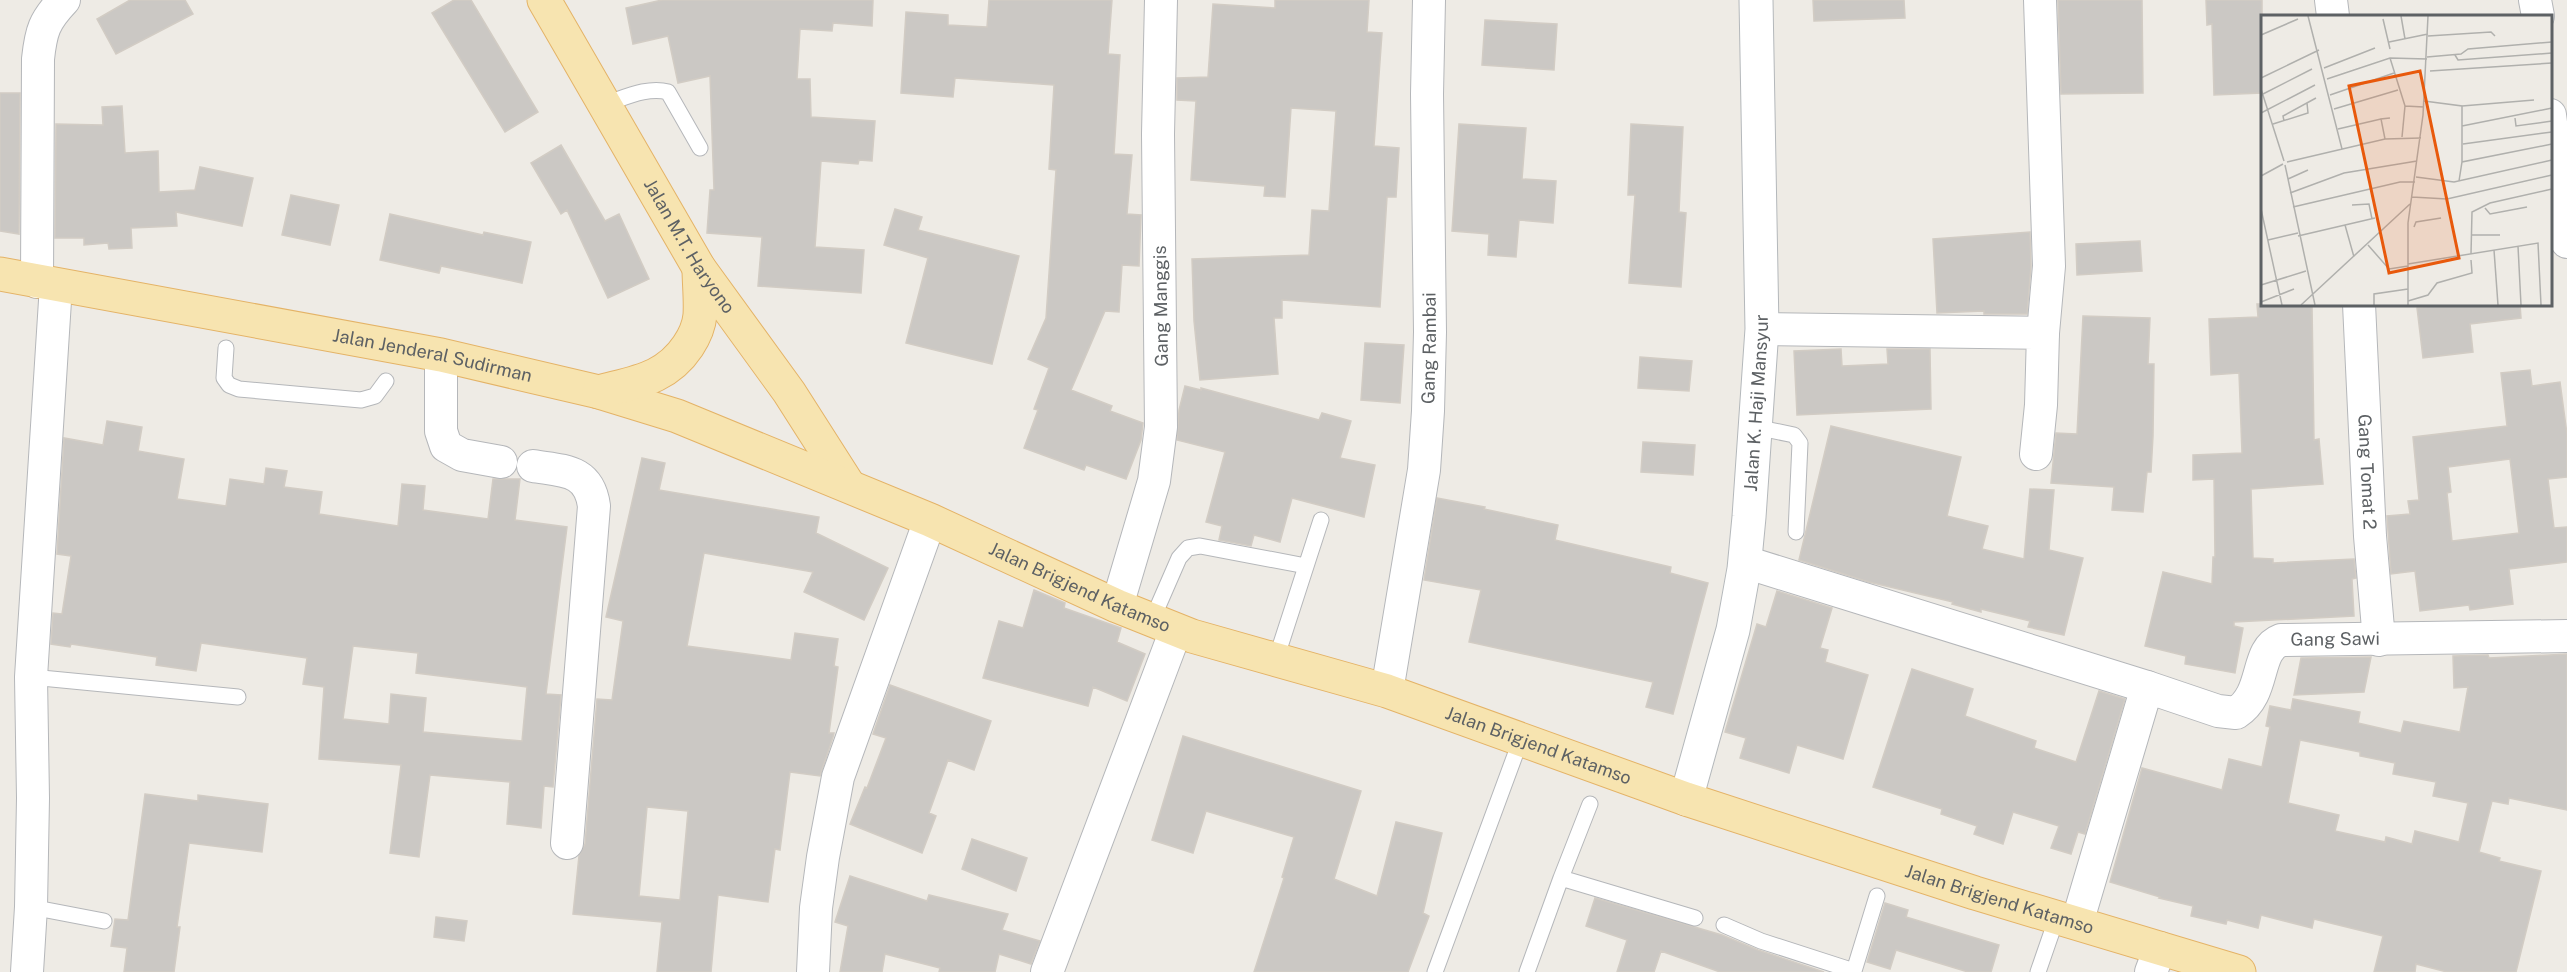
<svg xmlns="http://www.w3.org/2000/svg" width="2567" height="972" viewBox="0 0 2567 972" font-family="'Public Sans',sans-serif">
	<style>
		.building { fill: #cbc8c4; stroke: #d2ccc4; stroke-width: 1.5; fill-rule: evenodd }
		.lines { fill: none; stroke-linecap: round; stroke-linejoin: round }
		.lane-casing { stroke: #b5b7ba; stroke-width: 17 }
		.street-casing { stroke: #b5b7ba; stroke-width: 34 }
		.secondary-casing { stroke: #b4b8bb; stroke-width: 35 }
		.primary-casing { stroke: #e4b367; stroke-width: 35 }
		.lane { stroke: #fff; stroke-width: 15 }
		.street { stroke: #fff; stroke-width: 32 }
		.secondary { stroke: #fff; stroke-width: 33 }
		.primary { stroke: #f7e4b0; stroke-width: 33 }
		.labels { text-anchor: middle; stroke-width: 6; stroke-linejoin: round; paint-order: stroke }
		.street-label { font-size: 18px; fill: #5d6164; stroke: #fff }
		.inset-road { fill: none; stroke: #b0b0ad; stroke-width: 1.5 }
		.view { fill: #e8590c; fill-opacity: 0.15; stroke: #e8590c; stroke-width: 3 }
		.inset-edge { fill: none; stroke: #5d6164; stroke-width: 3 }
	</style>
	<rect width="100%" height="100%" fill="#eeebe5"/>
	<!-- building -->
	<path class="building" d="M130,0H185L193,14L116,54L97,19Z
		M454,0H471L538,112L505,132L432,13Z
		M662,0H873L872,26L833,23L832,31L800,29L797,79H810L811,117L875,121L872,161L859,160L858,164L821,161L815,247L864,250L861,293L758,286L762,237L707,233L710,190H714L710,76L678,83L668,36L633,44L626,8Z
		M989,0H1112L1108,54L1120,55L1114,154L1132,155L1127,214L1141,215L1139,266L1122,265L1119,312L1105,311L1071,390L1112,406L1110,411L1143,423L1141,440L1126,479L1086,465L1084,470L1024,448L1038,410L1034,409L1049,368L1028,359L1046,318L1056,170L1049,169L1054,85L955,78L953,97L901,93L906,12L948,15V25L987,27Z
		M1275,0H1369L1367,32L1382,33L1374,146L1399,148L1396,197H1387L1380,307L1282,300V318H1274L1278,374L1200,380L1194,321L1192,259L1309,255L1312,210L1329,211L1336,111L1291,108L1285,197L1264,196L1265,186L1191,180L1196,101L1177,100V78L1208,77L1213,4L1275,8Z
		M1813,0H1904L1905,18L1814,21Z
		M2058,0H2142L2143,93L2061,94Z
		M2206,0H2262V93L2214,95L2212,24L2207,25Z
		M1485,20L1557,24L1554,70L1482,65Z
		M0,93H20L19,234L0,231Z
		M122,106L125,153L158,151L159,192L195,190L200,167L253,178L242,226L176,212L177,226L131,228L132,248L109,249L108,243L84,245V238H55L56,124L103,125L102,107Z
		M1459,124L1526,128L1522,179L1556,181L1553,223L1519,220L1516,257L1488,255L1489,234L1452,231Z
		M1631,124L1683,127L1679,212L1686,213L1681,287L1629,283L1635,195H1628Z
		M561,145L605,221L619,214L649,279L608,298L567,210L561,214L531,163Z
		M291,195L339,205L330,245L282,235Z
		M895,209L922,217L918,230L1019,256L992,364L906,343L928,258L884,245Z
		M390,214L483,235L484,232L531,242L522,283L441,266L439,273L380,260Z
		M2030,232L2031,266L2027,314H1984V311L1937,313L1933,239Z
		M2140,241L2142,271L2077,275L2076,244Z
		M2257,304H2312L2314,440L2319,439L2323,484L2251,489L2253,558L2273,559V563L2354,559L2356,578L2352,579L2354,616L2234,622V626L2243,628L2235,673L2185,664L2186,656L2145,646L2163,572L2212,584L2213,557H2215L2214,479L2193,480V455L2242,453L2239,373L2211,375L2209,319L2258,317Z
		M2444,304H2520L2521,318L2470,324L2473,352L2423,358L2417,308Z
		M2083,316L2150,318L2148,364H2154L2153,436L2151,472H2147L2143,512L2112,510L2114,487L2051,483L2056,433L2077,434Z
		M1365,343L1404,345L1400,403L1361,400Z
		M1841,349L1842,366L1888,364L1887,349H1930L1931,409L1797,415L1794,351Z
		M1640,357L1692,361L1689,391L1638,388Z
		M2530,370L2532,386L2560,382L2567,434V477L2548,479L2554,528L2567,527V562L2509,569L2513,604L2470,610L2469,605L2420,611L2415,571L2391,574L2387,516L2410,514L2408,501L2419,500L2413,437L2507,426L2501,373ZM2510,459L2519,533L2452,541L2447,493L2451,492L2448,467Z
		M1185,386L1201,390V388L1319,420L1322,413L1351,421L1340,458L1375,465L1364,517L1292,498L1280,542L1254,535L1251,546L1219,540L1222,526L1206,522L1225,452L1177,440L1179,410Z
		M107,421L142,427L138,451L184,459L177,499L226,506L230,479L264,484L266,468L287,471L284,487L322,492L319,514L398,526L402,484L425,486L423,510L488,519L493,479H520L515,520L567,527L546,694L561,695L553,787L544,786L541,828L507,824L510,782L430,775L419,857L390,853L401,765L319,759L324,687L303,684L307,658L201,643L196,671L156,665L157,657L71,644L70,647L51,644L53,613L62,614L71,556L57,554L64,438L103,445ZM353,646L418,653L416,673L527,687L522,741L423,732L426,698L391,694L389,724L343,719Z
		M1831,426L1961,457L1947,516L1988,526L1982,549L2024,559L2030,489L2054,490L2049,550L2083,558L2064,635L2028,627L2030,621L1981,609V612L1952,604L1953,602L1869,582L1799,560Z
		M1643,442L1695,445L1693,475L1641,472Z
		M642,458L665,463L659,490L819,517L816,533L888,568L864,620L804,592L813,572L704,553L687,646L791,660L795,633L838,639L834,666L838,667L829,733H834L833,737L820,776L790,772L780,850L775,849L768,902L718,895L711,972H657L662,922L573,914L579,856L585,844L597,699L612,700L623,621L606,617ZM647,807L688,811L680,900L639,896Z
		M1437,498L1485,507L1484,509L1558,525L1555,540L1671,567L1670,573L1708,583L1673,714L1646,707L1653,682L1469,642L1481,590L1424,580Z
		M1034,590L1065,603L1064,608L1121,628L1117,642L1145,654L1127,701L1093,687L1088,706L983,678L999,621L1023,628Z
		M1777,591L1832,608L1820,648L1828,650L1825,662L1868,675L1843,759L1797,745L1789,773L1740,758L1746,738L1725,732L1757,624L1766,627Z
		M2567,654V810L2509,798L2508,804L2492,801L2479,852L2500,858L2499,861L2541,871L2516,972H2447L2416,964L2415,972H2374L2383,936L2314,919L2312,928L2261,915L2258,928L2227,920L2226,924L2191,916L2193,906L2159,898L2160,897L2110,882L2142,768L2222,790L2229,759L2262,767L2270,727L2266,726L2270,706L2291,710L2293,699L2360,712L2358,723L2401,733L2404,721L2460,732L2468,687L2454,688L2453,656L2488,655L2489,658ZM2300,740L2360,752V756L2395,763L2393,774L2436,782L2433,796L2468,803L2459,842L2415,831L2412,844L2386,837L2385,842L2335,831L2339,815L2288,803Z
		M2371,657L2364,692L2294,695L2301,658Z
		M1912,669L1973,689L1965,716L2036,741L2034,748L2076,762L2099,691L2125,699L2085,834L2078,832L2071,854L2051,848L2059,826L2013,812L2003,844L1974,834L1977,826L1941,814L1942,809L1873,787Z
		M890,685L991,721L974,770L948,760L929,813L936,816L922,853L850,824L865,787L867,788L886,738L873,734Z
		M1183,736L1361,791L1334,879L1377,896L1396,822L1442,833L1423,913L1429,916L1408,972H1254L1284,878L1282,877L1294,837L1206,811L1193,853L1152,840Z
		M145,794L198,801V795L268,804L262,852L189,843L177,927H180L174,972H124L127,948L111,946L115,919L128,920Z
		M972,839L1027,858L1016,891L962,869Z
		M850,876L927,901L929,895L1008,914L1002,930L1040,941L1031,964L999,954L995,972H939L940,968L885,954L882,972H840L848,926L835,922Z
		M1595,898L1722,935L1758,950L1824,972H1720L1661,951L1654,972H1617L1627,940L1586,926Z
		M1885,903L1908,910L1906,917L1999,945L1991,972H1968L1896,950L1890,969L1867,962Z
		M436,917L467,921L464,941L434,937Z"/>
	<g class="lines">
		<!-- lane casing -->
		<g class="lane-casing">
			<path id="lane" d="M605,104C624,98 648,86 668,92L700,148
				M226,348L224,378L229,385L239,389L361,400L375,396L386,381
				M1755,427L1794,435L1800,443L1796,532
				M1152,620L1179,558L1188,548L1200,546L1306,566
				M1276,659L1321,520
				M31,677L238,697
				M1590,804L1561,878L1695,918
				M31,907L104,921
				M1724,925L1761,941L1854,971L1877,896
				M1435,972L1521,739
				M1527,972L1561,878
				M2038,972L2057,917"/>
		</g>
		<!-- street casing -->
		<g class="street-casing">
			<g id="street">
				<path d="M2040,0L2049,266L2043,333"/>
				<path d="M2331,0L2333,16"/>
				<path d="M2535,0L2538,16"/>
				<path d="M2550,115L2567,242"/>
				<path d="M37,282L38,59C41,31 44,21 64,0"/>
				<path id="s1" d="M2359,304L2370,536L2379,640"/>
				<path d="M1762,329L2043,333L2041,405L2036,454"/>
				<path d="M441,355V431L446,446L462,455L501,462"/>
				<path d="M533,466C563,471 589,469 594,506L567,843"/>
				<path d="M1745,562L2147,687"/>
				<path d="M1117,606L1154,481L1161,427L1158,134L1161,0"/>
				<path id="s2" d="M1387,691L1424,470L1428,411L1430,332L1427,94L1429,0"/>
				<path id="s3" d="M2077,923L2147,687L2218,711L2236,713C2267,693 2254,650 2281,640L2567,636"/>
				<path d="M27,972L31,907L33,798L31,677L56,285"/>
				<path d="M813,972L816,908L823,857L838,777L930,520"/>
				<path d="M1047,972L1176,630"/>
				<path d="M2151,972L2160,948"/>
			</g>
		</g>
		<!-- secondary casing -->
		<g class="secondary-casing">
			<g id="secondary">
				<path id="s4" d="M1686,799L1733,630L1744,569L1749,517L1762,329L1756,0"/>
			</g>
		</g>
		<!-- primary casing -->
		<g class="primary-casing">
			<g id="primary">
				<path id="s5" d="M544,0L699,268L789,392L849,486"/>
				<path id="s6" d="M0,274L441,355L599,392L677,416L930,520L1117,606L1192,636L1387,691L1686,799L1975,893L2239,972"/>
				<path d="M599,392C636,382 666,379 688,346C694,337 699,326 700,315C701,300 699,283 699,268"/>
			</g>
		</g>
		<!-- lane -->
		<use href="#lane" class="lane"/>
		<!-- street -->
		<use href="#street" class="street"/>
		<!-- secondary -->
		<use href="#secondary" class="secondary"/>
		<!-- primary -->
		<use href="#primary" class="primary"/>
	</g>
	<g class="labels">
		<!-- street labels -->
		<g class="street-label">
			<text dy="6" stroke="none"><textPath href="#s5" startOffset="286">Jalan M.T. Haryono</textPath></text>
			<text transform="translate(1161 306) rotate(-91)" y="6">Gang Manggis</text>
			<text dy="6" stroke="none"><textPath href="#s2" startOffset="346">Gang Rambai</textPath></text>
			<text dy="6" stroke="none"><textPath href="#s6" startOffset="440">Jalan Jenderal Sudirman</textPath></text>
			<text dy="6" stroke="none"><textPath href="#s4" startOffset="404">Jalan K. Haji Mansyur</textPath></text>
			<text dy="6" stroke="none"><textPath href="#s1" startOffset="168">Gang Tomat 2</textPath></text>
			<text dy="6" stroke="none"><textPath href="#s6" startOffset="1130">Jalan Brigjend Katamso</textPath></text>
			<text dy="6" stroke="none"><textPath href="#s3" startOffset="482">Gang Sawi</textPath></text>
			<text dy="6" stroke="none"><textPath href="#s6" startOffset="1616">Jalan Brigjend Katamso</textPath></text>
			<text dy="6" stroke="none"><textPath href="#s6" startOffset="2102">Jalan Brigjend Katamso</textPath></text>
		</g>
	</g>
	<!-- overview -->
	<g transform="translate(2261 15)">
		<rect width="291" height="291" fill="#eeebe5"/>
		<path class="inset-road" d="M47,1L81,134M140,1L144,24M122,4L129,34M0,20L37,4M167,21L230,17L234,21M128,27L167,19M194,40L197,45L291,38M166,42L200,39L207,34L291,27M129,43L144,91L163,92M63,53L114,33M169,56L291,48M0,63L58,35M66,64L129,43L166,44M0,74L23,146M0,80L51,54M69,80L133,58M163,86L201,91V147M201,91L273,85M73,94L137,75M0,98L54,70M254,103L255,111L291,106M23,106L22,101L55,83M12,109L47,98L46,88M201,111L291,93M77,114L120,104M141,122L144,91M124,124L120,104L129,103M202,129L291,117M26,147L124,124L160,123M24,150L54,290M0,161L22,149M155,162L193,167L291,145M27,164L47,155M198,166L201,147L291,129M29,178L83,158L156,146M151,182L186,184L291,160M91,190L108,189L111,204M32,192L139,167H154M224,193L229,199L266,192M0,194L21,290M84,210L93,242M153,212L155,207L180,203M210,220H239M37,221L114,203M7,225L37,218M107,230L128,254L147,251M257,231L260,290M233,235L237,290M210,239L211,197L229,188L291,174M147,249L277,228L280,290M0,270L45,256M147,286L167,280L176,268L211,258L210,245M0,287L33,274M40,290L149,189M113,290V279L147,274M147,290V208L162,100L167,1"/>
		<path class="view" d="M159,56L198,243L128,258L88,71Z"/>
		<rect width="291" height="291" class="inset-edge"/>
	</g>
</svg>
